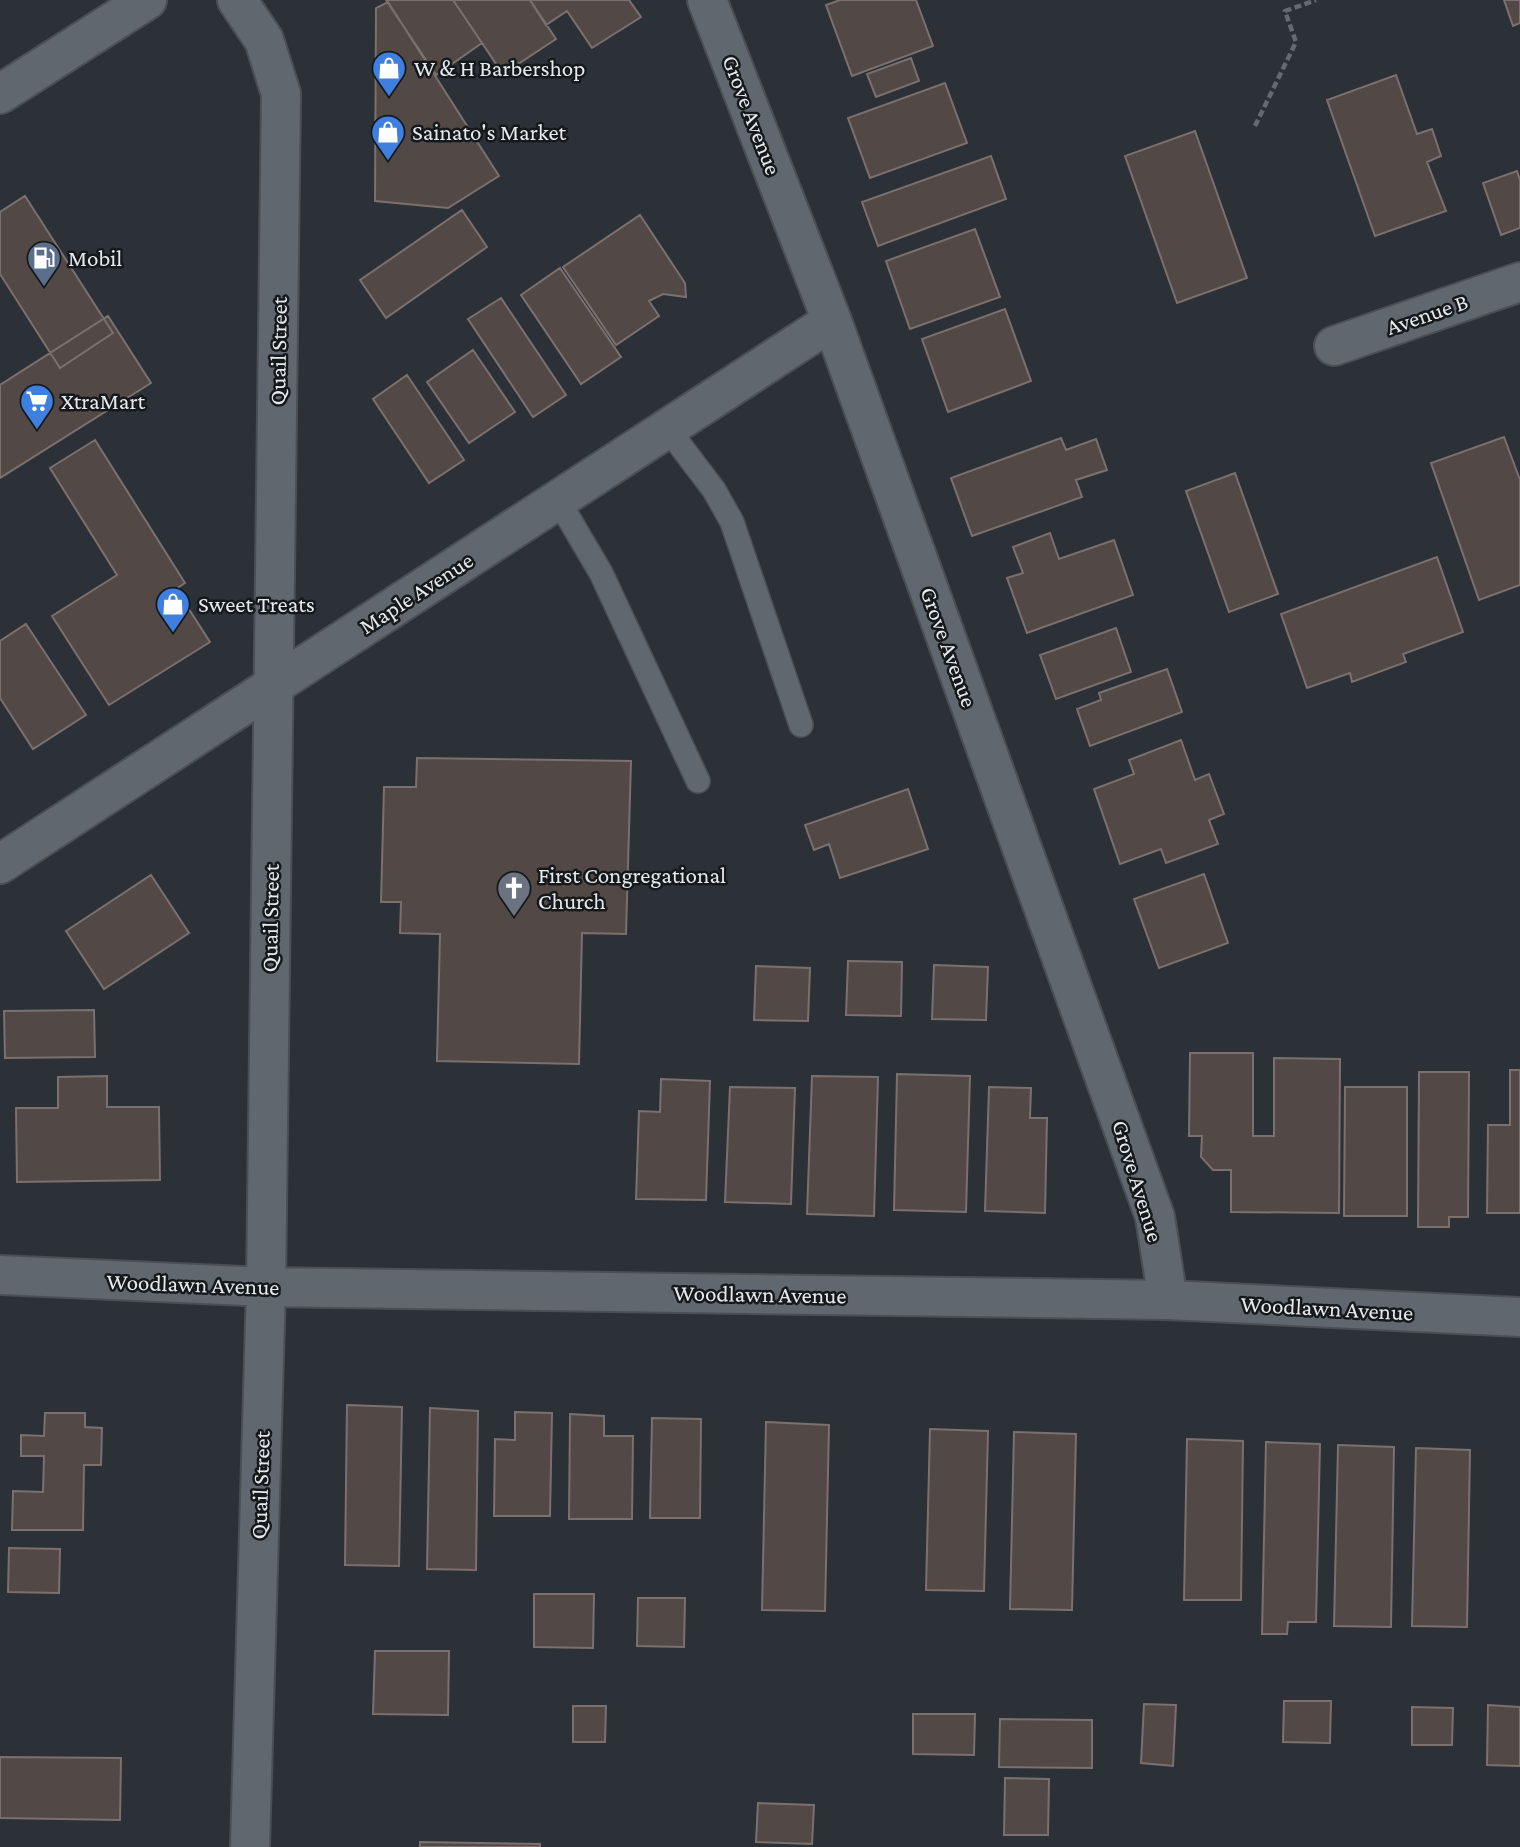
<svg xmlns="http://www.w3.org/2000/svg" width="1520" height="1847" viewBox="0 0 1520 1847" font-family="'Crimson Pro',serif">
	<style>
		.building { fill: #524946; stroke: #7b706e; stroke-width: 2 }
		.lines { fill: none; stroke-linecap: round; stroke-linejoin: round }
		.service-casing { stroke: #4b4f55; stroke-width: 26 }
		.minor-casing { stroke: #4b4f55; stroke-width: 42 }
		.tertiary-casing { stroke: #4b4f55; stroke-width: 42 }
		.path { stroke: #656a6f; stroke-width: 4.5; stroke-dasharray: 7 3.5; stroke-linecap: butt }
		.service { stroke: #60676e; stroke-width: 23 }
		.minor { stroke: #60676e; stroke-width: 38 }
		.tertiary { stroke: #60676e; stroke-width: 38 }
		.labels { text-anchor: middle; stroke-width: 5; stroke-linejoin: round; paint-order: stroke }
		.poi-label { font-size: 23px; fill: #e6eaee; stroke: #16191c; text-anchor: start }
		.street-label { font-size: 23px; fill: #e6eaee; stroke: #16191c }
	</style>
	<rect width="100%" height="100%" fill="#2b3137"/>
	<!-- building -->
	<path class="building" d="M386,0H453L482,43L436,75Z
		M453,0H530L556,39L503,74Z
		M530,0H629L641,17L592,48L567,11L546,25Z
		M840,0H916L933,46L852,76L826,5Z
		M1504,0H1520V23L1513,26Z
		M388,2L499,176L448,208L375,201L376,8Z
		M911,58L919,81L876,97L867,74Z
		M1396,75L1417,134L1432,129L1441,156L1427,162L1446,211L1375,236L1327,100Z
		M945,83L967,143L870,178L848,118Z
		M1195,131L1247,278L1177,303L1125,156Z
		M991,156L1006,199L878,246L862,202Z
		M1517,171L1520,180V228L1501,235L1483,183Z
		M25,196L113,333L60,368L0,274V212Z
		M462,210L487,247L386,318L360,280Z
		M640,215L685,283L686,297L663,294L649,301L659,316L616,345L563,267Z
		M975,229L1000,297L910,329L886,261Z
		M560,268L621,357L581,384L521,295Z
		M501,298L566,395L533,417L468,319Z
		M1005,309L1031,381L948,412L922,339Z
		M108,316L151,383L0,478V385Z
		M473,350L515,412L469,443L427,382Z
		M407,375L464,460L429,483L373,399Z
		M1504,437L1520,480V585L1479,600L1431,463Z
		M1061,438L1066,450L1096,439L1107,470L1076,480L1082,497L972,536L951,478Z
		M95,440L185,583L176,589L210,642L109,705L52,616L117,575L50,468Z
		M1235,473L1278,594L1229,612L1186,491Z
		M1050,533L1059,559L1114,540L1133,595L1027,633L1007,578L1023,573L1013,547Z
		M1437,557L1463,632L1403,654L1406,662L1352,682L1350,673L1307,688L1281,614Z
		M26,624L86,715L33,749L0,698V641Z
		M1116,628L1131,672L1056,699L1040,655Z
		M1167,669L1182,712L1090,746L1077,709L1101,700L1099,693Z
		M1181,740L1195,780L1209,774L1224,814L1209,820L1218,844L1166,863L1161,849L1120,864L1094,789L1134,774L1129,760Z
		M417,758L631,761L626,934L582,933L579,1064L437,1061L440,934L400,933L401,902H381L384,787H416Z
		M908,789L928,849L840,878L829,844L814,850L805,825Z
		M1204,874L1228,943L1159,968L1134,899Z
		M151,875L189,933L104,989L66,931Z
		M848,961L902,962L901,1016L846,1015Z
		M934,965L988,967L986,1020L932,1019Z
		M756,966L810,968L808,1021L754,1020Z
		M94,1010L95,1057L5,1058L4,1011Z
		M1190,1053H1253V1136H1274V1058L1340,1059L1339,1213L1231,1212V1170H1213L1201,1157L1202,1136H1189Z
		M1510,1070H1520V1213H1487L1488,1125H1510Z
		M1419,1072H1469L1468,1217H1449V1227H1418Z
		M897,1074L970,1076L966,1212L894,1210Z
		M107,1076V1107H159L160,1180L17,1182L16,1108H58V1077Z
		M812,1076L878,1077L874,1216L807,1214Z
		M661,1079L710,1081L706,1200L636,1199L639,1111L660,1112Z
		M730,1087L795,1088L791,1204L725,1202Z
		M989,1087L1031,1088L1030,1118H1047L1045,1213L985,1211Z
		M1345,1087H1407V1216H1344Z
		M347,1405L402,1407L399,1566L345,1565Z
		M430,1408L478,1411L476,1570L427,1569Z
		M515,1412L552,1413L550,1516H494L495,1439L515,1440Z
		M45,1413H85V1427L102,1428L101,1465H84L83,1530H12L13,1491L43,1492L44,1456H21V1435L44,1436Z
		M570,1414L604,1416V1436H633L632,1519H569Z
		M652,1418L701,1419L700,1518H650Z
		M766,1422L829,1425L825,1611L762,1610Z
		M930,1429L988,1431L984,1591L926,1590Z
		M1014,1432L1076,1434L1072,1610L1010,1609Z
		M1187,1439L1243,1441L1241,1600H1184Z
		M1266,1442L1320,1444L1316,1622H1288L1287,1634H1262Z
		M1338,1445L1394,1447L1391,1627L1334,1626Z
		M1416,1448L1470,1450L1467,1627L1412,1626Z
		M9,1548L60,1549L59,1593L8,1592Z
		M534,1594H594L593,1648L534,1647Z
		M638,1598H685L684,1647L637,1646Z
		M375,1651H449L448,1715L373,1714Z
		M1284,1701H1331L1330,1743L1283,1742Z
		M1144,1704L1176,1705L1173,1766L1141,1763Z
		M1488,1705L1520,1707V1766L1487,1765Z
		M573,1706H606L605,1742H573Z
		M1412,1707L1453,1708L1452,1745H1412Z
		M913,1714H975L974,1755L913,1754Z
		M1000,1719L1092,1720V1768L999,1767Z
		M0,1757L121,1758L120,1820L0,1818Z
		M1005,1778L1049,1779L1048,1835H1004Z
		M758,1803L814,1805L812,1844L756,1842Z
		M420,1842L540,1844V1847H420Z"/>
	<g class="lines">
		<!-- service casing -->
		<g class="service-casing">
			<path id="service" d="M667,428L714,490L732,522L801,725
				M558,500L601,573L698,781"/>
		</g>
		<!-- minor casing -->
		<g class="minor-casing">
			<path id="minor" d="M707,0L832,321L1155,1217L1168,1300
				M1334,346L1520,282
				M0,864L832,321
				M0,1275L266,1287L1168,1300L1520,1317"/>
		</g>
		<!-- tertiary casing -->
		<g class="tertiary-casing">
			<path id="tertiary" d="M237,0L264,40L281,94L266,1287L250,1847
				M0,94L147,0"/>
		</g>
		<!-- path -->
		<path class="path" d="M1255,126L1296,42L1285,11L1316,0"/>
		<!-- service -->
		<use href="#service" class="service"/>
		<!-- minor -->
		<use href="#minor" class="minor"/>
		<!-- tertiary -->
		<use href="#tertiary" class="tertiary"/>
	</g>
	<!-- icons -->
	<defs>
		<g id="shop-pin" transform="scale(1.75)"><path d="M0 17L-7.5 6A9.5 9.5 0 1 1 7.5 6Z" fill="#3f7fe0" stroke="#16191c"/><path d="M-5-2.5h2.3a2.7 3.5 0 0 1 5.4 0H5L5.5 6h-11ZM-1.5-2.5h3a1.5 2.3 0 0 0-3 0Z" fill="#fff"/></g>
		<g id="fuel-pin" transform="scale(1.75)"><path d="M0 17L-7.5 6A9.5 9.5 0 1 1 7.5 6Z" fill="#5c6f8a" stroke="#16191c"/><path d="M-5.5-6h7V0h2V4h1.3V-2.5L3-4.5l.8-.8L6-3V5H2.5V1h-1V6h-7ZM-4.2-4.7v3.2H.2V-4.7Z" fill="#fff"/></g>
		<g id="supermarket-pin" transform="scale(1.75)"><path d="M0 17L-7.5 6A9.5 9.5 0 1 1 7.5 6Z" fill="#3f7fe0" stroke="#16191c"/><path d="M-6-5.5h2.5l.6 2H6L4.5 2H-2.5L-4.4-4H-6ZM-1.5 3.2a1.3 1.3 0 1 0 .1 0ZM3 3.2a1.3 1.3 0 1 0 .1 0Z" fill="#fff"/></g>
		<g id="church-pin" transform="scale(1.75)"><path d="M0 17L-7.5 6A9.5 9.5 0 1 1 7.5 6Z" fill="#6b7280" stroke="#16191c"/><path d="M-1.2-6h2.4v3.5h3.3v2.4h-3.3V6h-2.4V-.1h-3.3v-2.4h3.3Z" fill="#fff"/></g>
	</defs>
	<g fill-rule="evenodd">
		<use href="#shop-pin" x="389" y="68"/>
		<use href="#shop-pin" x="388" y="132"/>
		<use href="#fuel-pin" x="44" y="258"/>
		<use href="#supermarket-pin" x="37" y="401"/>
		<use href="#shop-pin" x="173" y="604"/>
		<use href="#church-pin" x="514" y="888"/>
	</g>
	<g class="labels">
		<!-- poi labels -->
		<g class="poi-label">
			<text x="414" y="76">W &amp; H Barbershop</text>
			<text x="412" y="140">Sainato's Market</text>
			<text x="68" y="266">Mobil</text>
			<text x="61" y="409">XtraMart</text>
			<text x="198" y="612">Sweet Treats</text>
			<text x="538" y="883">First Congregational<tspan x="538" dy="26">Church</tspan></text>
		</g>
		<!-- street labels -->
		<g class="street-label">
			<text transform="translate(752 115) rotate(69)" y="8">Grove Avenue</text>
			<text transform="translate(1427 314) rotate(-19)" y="8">Avenue B</text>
			<text transform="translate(278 351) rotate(-89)" y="8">Quail Street</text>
			<text transform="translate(416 593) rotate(-33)" y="8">Maple Avenue</text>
			<text transform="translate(949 647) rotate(70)" y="8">Grove Avenue</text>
			<text transform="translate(270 918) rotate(-89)" y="8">Quail Street</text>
			<text transform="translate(1138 1181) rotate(73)" y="8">Grove Avenue</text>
			<text transform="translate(193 1284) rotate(2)" y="8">Woodlawn Avenue</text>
			<text transform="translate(760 1294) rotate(1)" y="8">Woodlawn Avenue</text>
			<text transform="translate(1327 1308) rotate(3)" y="8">Woodlawn Avenue</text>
			<text transform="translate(260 1485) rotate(-88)" y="8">Quail Street</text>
		</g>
	</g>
</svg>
